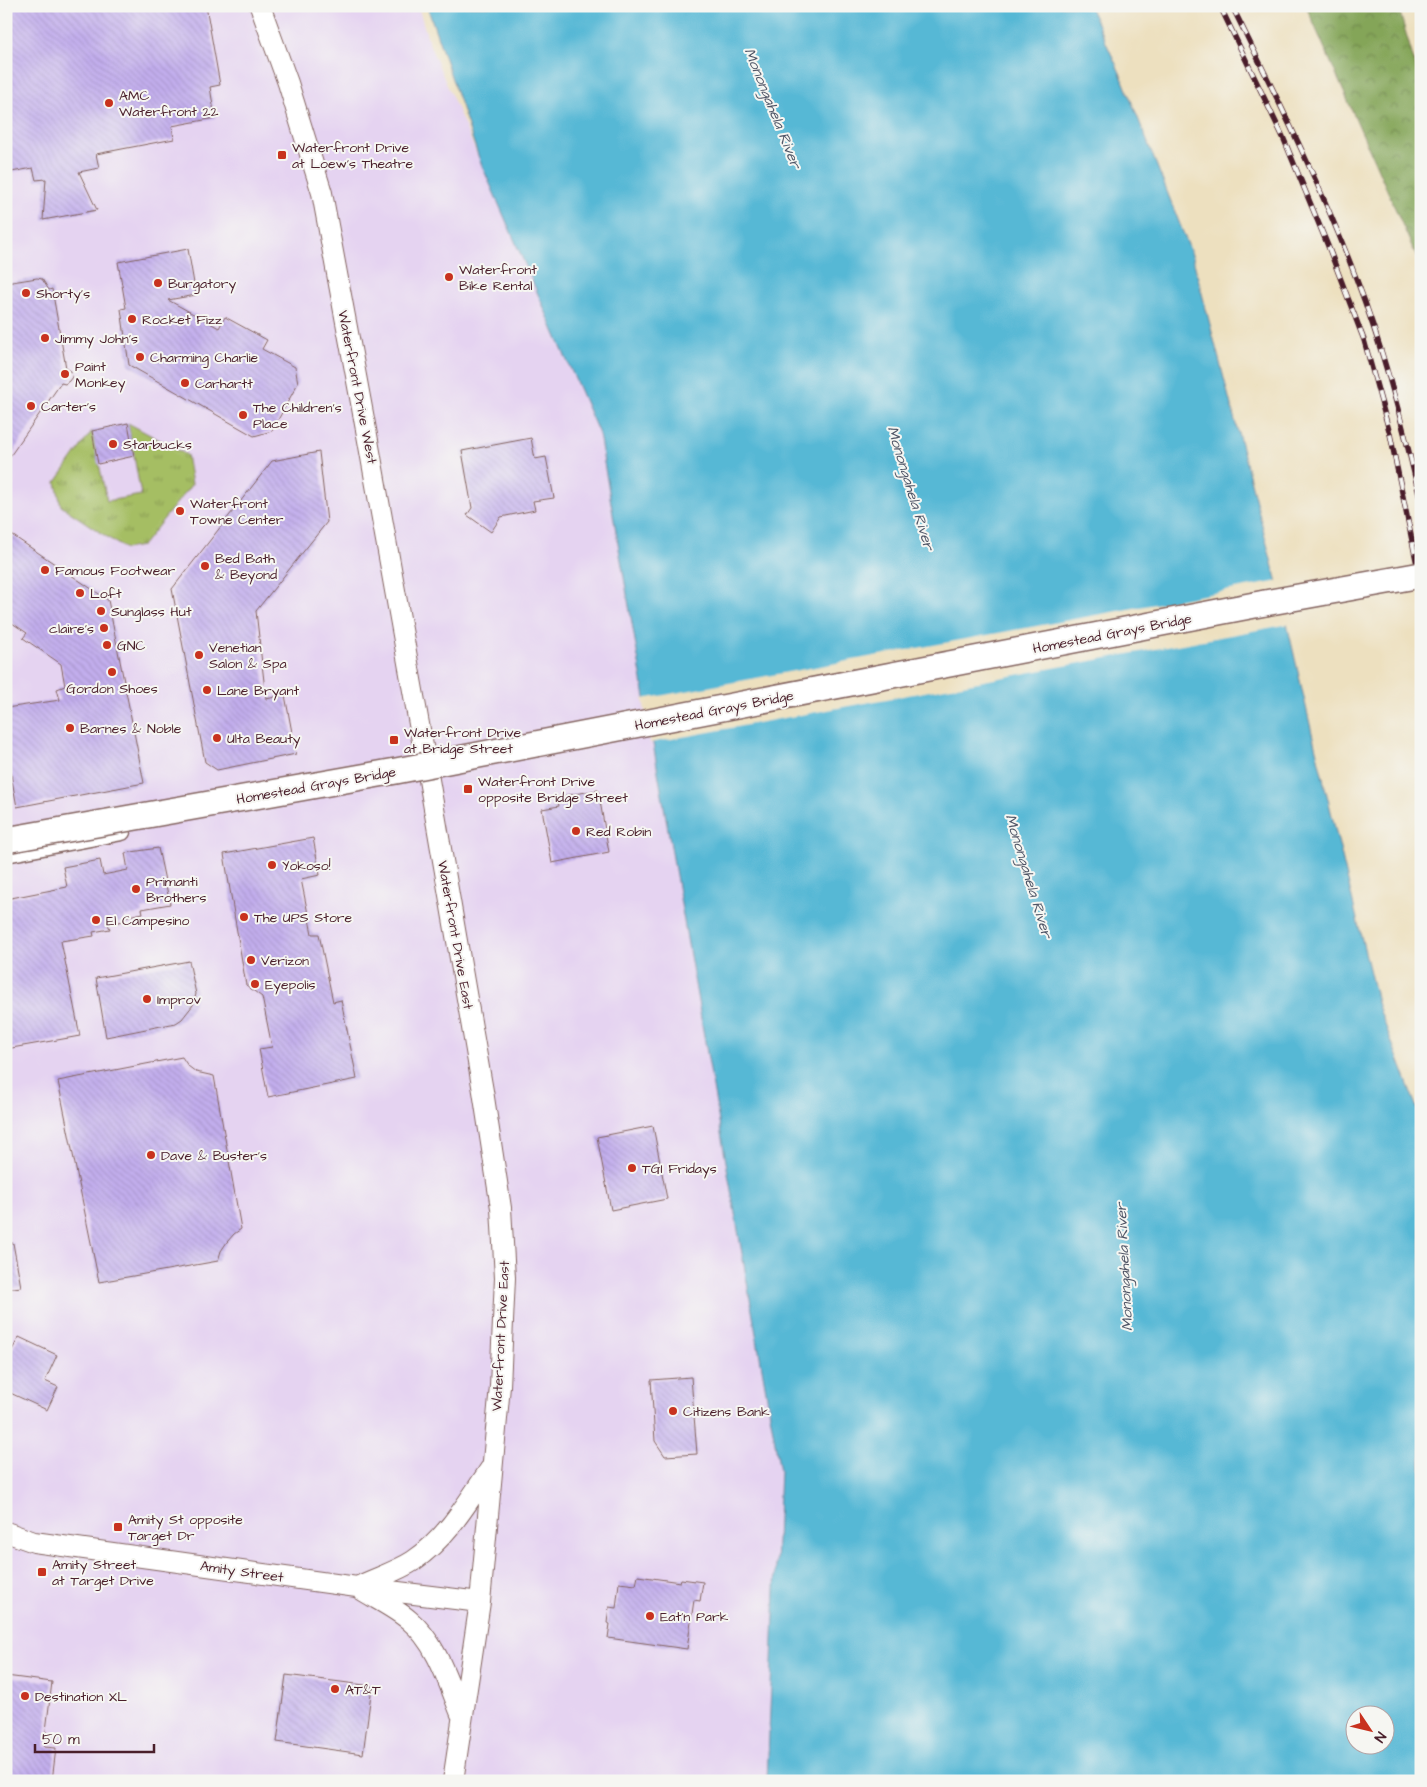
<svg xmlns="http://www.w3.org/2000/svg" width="1427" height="1787" viewBox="0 0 1427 1787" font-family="'Architects Daughter',sans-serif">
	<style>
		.built { fill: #e5d3f1 }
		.grass { fill: url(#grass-tufts); stroke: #786e47 }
		.forest { fill: url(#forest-crowns); stroke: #676242 }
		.water { fill: #57b8d5; stroke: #506c80; fill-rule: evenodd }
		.pier { fill: #ede0bf }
		.building { fill: url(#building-back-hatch) }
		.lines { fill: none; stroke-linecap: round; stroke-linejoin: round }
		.minor-casing { stroke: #83635f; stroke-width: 19 }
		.tertiary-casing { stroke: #83635f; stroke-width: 22 }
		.primary-casing { stroke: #83635f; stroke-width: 28 }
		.minor { stroke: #fff; stroke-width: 16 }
		.tertiary { stroke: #fff; stroke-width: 20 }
		.primary { stroke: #fff; stroke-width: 25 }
		.rail-casing { stroke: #4a1f2b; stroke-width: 5.5 }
		.rail { stroke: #f6f6f2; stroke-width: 4; stroke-dasharray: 11; stroke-linecap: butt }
		.primary-bridge-casing { stroke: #83635f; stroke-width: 28; stroke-linecap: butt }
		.primary-bridge { stroke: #fff; stroke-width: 25 }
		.poi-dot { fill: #c8321e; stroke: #f6f6f2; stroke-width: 2 }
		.labels { text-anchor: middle; stroke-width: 4; stroke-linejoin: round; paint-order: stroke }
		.poi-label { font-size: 14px; fill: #4a1f2b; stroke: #f6f6f2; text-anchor: start }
		.street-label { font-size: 14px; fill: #4a1f2b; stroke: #f6f6f2 }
		.water-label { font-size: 15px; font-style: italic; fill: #4f5566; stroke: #f6f6f2 }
	</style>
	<defs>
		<pattern id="grass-tufts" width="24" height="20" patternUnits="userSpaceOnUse" patternTransform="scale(1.25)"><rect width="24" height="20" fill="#a5be63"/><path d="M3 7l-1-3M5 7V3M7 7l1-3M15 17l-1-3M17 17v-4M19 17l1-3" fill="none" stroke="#889a52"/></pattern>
		<pattern id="forest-crowns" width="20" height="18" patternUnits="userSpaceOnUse" patternTransform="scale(1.25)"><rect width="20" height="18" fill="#84a559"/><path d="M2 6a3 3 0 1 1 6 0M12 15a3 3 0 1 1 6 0" fill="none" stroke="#6e864a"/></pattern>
		<pattern id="building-back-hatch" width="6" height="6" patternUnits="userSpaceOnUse" patternTransform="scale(1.25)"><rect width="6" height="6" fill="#c2aeed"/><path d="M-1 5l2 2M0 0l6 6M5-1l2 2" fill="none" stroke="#a895cb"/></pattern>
	</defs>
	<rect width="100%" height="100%" fill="#f6f6f2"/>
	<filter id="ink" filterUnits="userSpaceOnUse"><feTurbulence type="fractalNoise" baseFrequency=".02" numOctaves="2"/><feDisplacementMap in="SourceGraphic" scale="10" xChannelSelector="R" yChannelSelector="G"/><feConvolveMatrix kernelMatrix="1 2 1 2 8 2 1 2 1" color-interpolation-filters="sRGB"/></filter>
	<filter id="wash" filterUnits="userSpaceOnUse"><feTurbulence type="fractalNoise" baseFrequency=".0096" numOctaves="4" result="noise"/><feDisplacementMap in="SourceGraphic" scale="20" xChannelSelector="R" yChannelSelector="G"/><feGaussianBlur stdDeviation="1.12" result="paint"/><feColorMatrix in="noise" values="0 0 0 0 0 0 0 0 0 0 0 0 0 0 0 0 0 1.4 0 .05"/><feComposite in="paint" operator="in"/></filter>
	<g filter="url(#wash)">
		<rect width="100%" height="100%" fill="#ede0bf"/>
		<!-- built -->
		<path class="built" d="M6,6H418L430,46L599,434L780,1471L767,1781H6Z"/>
		<!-- grass -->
		<path class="grass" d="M128,423L187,455L192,484L142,546L125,549L61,506L56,482L92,431L107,501L141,495Z"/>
		<!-- forest -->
		<path class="forest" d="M1306,6H1398L1421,85V267Z"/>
		<!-- water -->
		<path class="water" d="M427,6H1089L1121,75L1192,255L1282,602L1312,733L1378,1006L1421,1119V1781H767L780,1471L599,434L480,161ZM1354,1714H1384V1744H1354Z"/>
		<!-- pier -->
		<path class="pier" d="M1279,581L1290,624L650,743L643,699Z"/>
		<g id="blocks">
			<!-- building -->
			<path class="building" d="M6,6H206L220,85L210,87L215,118L172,126L174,139L96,154L99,168L79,172L97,210L43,220L46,179L36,180L33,168L6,173Z
				M188,249L196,295L168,300L219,328L225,317L267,340L262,349L295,367L298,383L272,431L254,436L129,365L121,309L126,308L118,262Z
				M37,278L42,279L49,290L52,289L66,368L71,371L72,377L69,381L65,384L61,383L6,462V283Z
				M128,423L134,456L98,464L92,431Z
				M531,438L535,459L546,457L554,498L533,501L535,510L501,517L491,532L467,515L472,508L462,451Z
				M319,452L327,522L256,611L266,699L285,695L296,754L217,770L205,762L172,589L272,461Z
				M6,531L108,600L144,783L17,807L6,748V708L60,700L57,689L65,686L61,664L23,638L27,633L6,619Z
				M598,790L609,852L552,863L542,809L559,806L557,797Z
				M313,838L320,875L301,879L312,934H319L333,1002L341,1000L357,1079L268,1097L259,1049L272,1047L262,997L246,985L224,854Z
				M158,848L170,904L142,909L143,913L123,917L124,921L108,924L110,929L93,932L94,936L61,941L80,1036L6,1049V899L67,887L63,867L100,860L103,875L128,870L125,853Z
				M189,961L196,994L193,1005L182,1019L176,1023L106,1037L96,978Z
				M182,1057L188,1066L196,1072L214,1076L241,1229L234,1234L227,1242L221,1251L218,1261L99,1282L58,1081Z
				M653,1126L667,1199L611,1210L597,1137Z
				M6,1243H13L21,1287L6,1289Z
				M19,1337L57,1355L45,1381L58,1387L47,1410L6,1391V1346L12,1350Z
				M691,1377L697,1454L665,1456L655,1441L651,1380Z
				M638,1576L680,1582L681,1579L703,1582L700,1601L694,1600L687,1649L608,1638L610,1624L607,1623L609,1607L616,1608L619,1583L636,1585Z
				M286,1675L372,1686L363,1754L277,1742Z
				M6,1676L52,1682L44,1747L56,1748L52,1781H6Z"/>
		</g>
	</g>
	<g filter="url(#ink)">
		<use href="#blocks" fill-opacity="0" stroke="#83635f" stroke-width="1"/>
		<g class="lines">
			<!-- minor casing -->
			<g class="minor-casing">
				<path id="minor" d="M6,854L122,832"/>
			</g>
			<!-- tertiary casing -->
			<g class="tertiary-casing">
				<path id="tertiary" d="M260,6L288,83L322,193L367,435L428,774L483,1091L501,1208L505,1278L500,1386L480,1602L453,1781
					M6,1532L34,1542L357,1587L480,1602
					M357,1587C375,1578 396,1572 413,1561C447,1538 468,1502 490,1469
					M360,1589C376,1599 395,1608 409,1620C437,1643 448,1682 461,1714"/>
			</g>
			<!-- primary casing -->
			<g class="primary-casing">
				<path id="primary" d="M913,671L1265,603"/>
			</g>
			<!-- minor -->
			<use href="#minor" class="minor"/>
			<!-- tertiary -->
			<use href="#tertiary" class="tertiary"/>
			<!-- primary -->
			<use href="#primary" class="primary"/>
			<!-- rail casing -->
			<g class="rail-casing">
				<path id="rail" d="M1220,6L1283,137L1328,246L1364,340L1390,434L1421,584
					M1232,6C1276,96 1321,185 1356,278C1384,351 1404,427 1421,503"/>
			</g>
			<!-- rail -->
			<use href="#rail" class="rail"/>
			<!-- primary-bridge casing -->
			<g class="primary-bridge-casing">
				<path id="primary-bridge" d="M1265,603L1421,575
					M6,840L396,771L913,671"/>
			</g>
			<!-- primary-bridge -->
			<use href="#primary-bridge" class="primary-bridge"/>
		</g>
	</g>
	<!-- markers -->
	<g class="poi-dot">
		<circle cx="109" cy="103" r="5"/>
		<rect x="277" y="150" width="10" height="10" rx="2.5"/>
		<circle cx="449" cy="277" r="5"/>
		<circle cx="158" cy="283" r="5"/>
		<circle cx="26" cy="293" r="5"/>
		<circle cx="132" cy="319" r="5"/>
		<circle cx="45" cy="338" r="5"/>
		<circle cx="140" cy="357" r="5"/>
		<circle cx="65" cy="374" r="5"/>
		<circle cx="185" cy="383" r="5"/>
		<circle cx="31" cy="406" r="5"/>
		<circle cx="243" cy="415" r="5"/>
		<circle cx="113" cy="444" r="5"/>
		<circle cx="180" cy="511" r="5"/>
		<circle cx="205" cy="566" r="5"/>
		<circle cx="45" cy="570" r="5"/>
		<circle cx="80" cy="593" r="5"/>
		<circle cx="101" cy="611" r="5"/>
		<circle cx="104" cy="628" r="5"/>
		<circle cx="107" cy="645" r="5"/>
		<circle cx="199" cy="655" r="5"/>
		<circle cx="112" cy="672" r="5"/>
		<circle cx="207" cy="690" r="5"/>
		<circle cx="70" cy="728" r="5"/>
		<circle cx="217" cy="738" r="5"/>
		<rect x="389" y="735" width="10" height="10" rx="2.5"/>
		<rect x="463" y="784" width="10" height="10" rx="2.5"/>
		<circle cx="576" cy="831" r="5"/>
		<circle cx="272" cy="865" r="5"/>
		<circle cx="136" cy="889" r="5"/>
		<circle cx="244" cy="917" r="5"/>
		<circle cx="96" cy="920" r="5"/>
		<circle cx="251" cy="960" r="5"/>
		<circle cx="255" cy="984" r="5"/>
		<circle cx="147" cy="999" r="5"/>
		<circle cx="151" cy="1155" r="5"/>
		<circle cx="632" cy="1168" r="5"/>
		<circle cx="673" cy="1411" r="5"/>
		<rect x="113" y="1522" width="10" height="10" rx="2.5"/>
		<rect x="37" y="1567" width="10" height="10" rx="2.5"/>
		<circle cx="650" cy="1616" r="5"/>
		<circle cx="335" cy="1689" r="5"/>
		<circle cx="25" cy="1696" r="5"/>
	</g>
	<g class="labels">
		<!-- poi labels -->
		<g class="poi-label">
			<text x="119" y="100">AMC<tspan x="119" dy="16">Waterfront 22</tspan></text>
			<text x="292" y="152">Waterfront Drive<tspan x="292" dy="16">at Loew's Theatre</tspan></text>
			<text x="459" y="274">Waterfront<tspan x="459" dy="16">Bike Rental</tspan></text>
			<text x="168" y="288">Burgatory</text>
			<text x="36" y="298">Shorty’s</text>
			<text x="142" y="324">Rocket Fizz</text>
			<text x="55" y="343">Jimmy John's</text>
			<text x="150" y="362">Charming Charlie</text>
			<text x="75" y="371">Paint<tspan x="75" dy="16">Monkey</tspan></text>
			<text x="195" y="388">Carhartt</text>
			<text x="41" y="411">Carter's</text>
			<text x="253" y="412">The Children's<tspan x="253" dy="16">Place</tspan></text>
			<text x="123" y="449">Starbucks</text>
			<text x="190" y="508">Waterfront<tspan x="190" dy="16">Towne Center</tspan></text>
			<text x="215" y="563">Bed Bath<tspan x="215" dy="16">&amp; Beyond</tspan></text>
			<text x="55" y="575">Famous Footwear</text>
			<text x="90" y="598">Loft</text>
			<text x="111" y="616">Sunglass Hut</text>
			<text x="94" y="633" text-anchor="end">claire's</text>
			<text x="117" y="650">GNC</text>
			<text x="209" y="652">Venetian<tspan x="209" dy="16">Salon &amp; Spa</tspan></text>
			<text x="112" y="693" text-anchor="middle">Gordon Shoes</text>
			<text x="217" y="695">Lane Bryant</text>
			<text x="80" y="733">Barnes &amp; Noble</text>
			<text x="404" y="737">Waterfront Drive<tspan x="404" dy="16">at Bridge Street</tspan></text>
			<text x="227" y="743">Ulta Beauty</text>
			<text x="478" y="786">Waterfront Drive<tspan x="478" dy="16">opposite Bridge Street</tspan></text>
			<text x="586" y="836">Red Robin</text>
			<text x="282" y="870">Yokoso!</text>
			<text x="146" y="886">Primanti<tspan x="146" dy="16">Brothers</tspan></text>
			<text x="254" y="922">The UPS Store</text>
			<text x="106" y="925">El Campesino</text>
			<text x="261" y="965">Verizon</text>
			<text x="265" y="989">Eyepolis</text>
			<text x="157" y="1004">Improv</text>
			<text x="161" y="1160">Dave &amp; Buster's</text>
			<text x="642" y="1173">TGI Fridays</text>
			<text x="683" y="1416">Citizens Bank</text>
			<text x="128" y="1524">Amity St opposite<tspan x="128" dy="16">Target Dr</tspan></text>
			<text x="52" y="1569">Amity Street<tspan x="52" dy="16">at Target Drive</tspan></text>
			<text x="660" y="1621">Eat'n Park</text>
			<text x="345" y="1694">AT&amp;T</text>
			<text x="35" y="1701">Destination XL</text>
		</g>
		<!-- street labels -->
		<g class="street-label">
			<text transform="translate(358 387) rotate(79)" y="5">Waterfront Drive West</text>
			<text transform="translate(1112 633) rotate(-11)" y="5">Homestead Grays Bridge</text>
			<text transform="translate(714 710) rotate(-11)" y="5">Homestead Grays Bridge</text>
			<text transform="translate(316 785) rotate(-10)" y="5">Homestead Grays Bridge</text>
			<text transform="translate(456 935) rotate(80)" y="5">Waterfront Drive East</text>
			<text transform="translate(500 1336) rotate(-87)" y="5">Waterfront Drive East</text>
			<text transform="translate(242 1571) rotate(8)" y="5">Amity Street</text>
		</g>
		<!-- water labels -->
		<g class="water-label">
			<text transform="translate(773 108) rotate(68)" y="5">Monongahela River</text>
			<text transform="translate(911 488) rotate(73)" y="5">Monongahela River</text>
			<text transform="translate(1029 876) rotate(73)" y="5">Monongahela River</text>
			<text transform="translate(1124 1267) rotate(-93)" y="5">Monongahela River</text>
		</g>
	</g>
	<!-- margin -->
	<rect width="1427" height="1787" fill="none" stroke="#f6f6f2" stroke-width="25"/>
	<!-- north arrow -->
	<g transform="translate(1370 1730) rotate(125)"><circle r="24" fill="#f6f6f2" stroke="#b1a0a2"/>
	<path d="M0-4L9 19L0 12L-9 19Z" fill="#c8321e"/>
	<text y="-8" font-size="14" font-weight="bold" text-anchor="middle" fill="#4a1f2b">N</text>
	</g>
	<!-- scale -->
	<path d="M35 1744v8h119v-8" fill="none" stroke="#4a1f2b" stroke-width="2.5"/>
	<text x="42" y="1744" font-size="15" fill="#4a1f2b" stroke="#f6f6f2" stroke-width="4" paint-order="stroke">50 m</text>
</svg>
